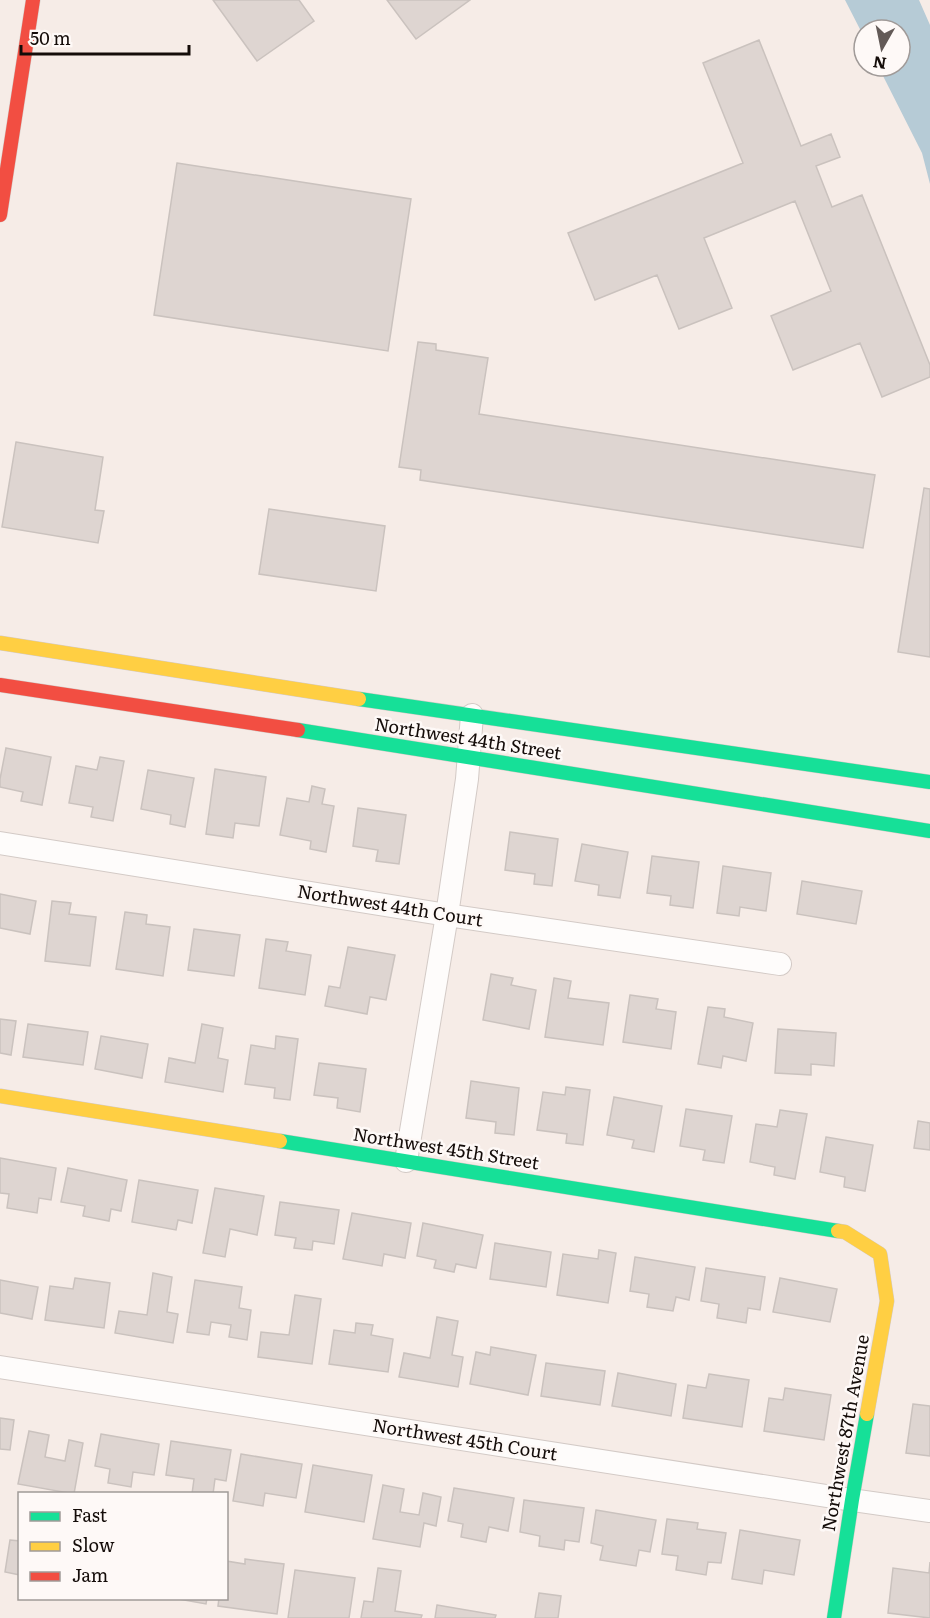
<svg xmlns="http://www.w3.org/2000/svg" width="930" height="1618" viewBox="0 0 930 1618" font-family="Literata,serif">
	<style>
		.water { fill: #b6cbd6 }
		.building { fill: #ded5d1; stroke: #cac2be; stroke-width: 1.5 }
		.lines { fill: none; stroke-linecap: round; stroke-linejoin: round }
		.street-casing { stroke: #d3cac6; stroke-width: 24 }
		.fast-casing { stroke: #d3cac6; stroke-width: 15 }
		.slow-casing { stroke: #d3cac6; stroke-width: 15 }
		.jam-casing { stroke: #d3cac6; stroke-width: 15 }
		.street { stroke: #fefcfb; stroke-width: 22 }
		.fast { stroke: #16e098; stroke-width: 14 }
		.slow { stroke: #ffcf43; stroke-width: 14 }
		.jam { stroke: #f24e42; stroke-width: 14 }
		.labels { text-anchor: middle; stroke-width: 5; stroke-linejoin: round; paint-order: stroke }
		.street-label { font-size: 18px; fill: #140c09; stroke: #fef9f7 }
	</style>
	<rect width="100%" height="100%" fill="#f6ece7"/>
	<!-- water -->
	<path class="water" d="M845,0H919L930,25V184L922,153L878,66H900V30H864V37Z"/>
	<!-- building -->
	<path class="building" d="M213,0H299L314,21L257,61Z
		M387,0H470L416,39Z
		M759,40L801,146L831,134L840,157L816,166L832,207L862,195L930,365V377L882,397L860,343L793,370L771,316L831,291L795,201L704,238L732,308L679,329L657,275L595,300L568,233L743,163L703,63Z
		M177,163L411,199L388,351L154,315Z
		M418,342L436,344V350L488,358L479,414L875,475L863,548L420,480L421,470L399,467Z
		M16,442L103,457L95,510L104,511L98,543L2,527Z
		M924,488L930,489V657L898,652Z
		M269,509L385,526L376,591L259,574Z
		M6,748L51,757L42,805L21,801L23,792L0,787V779Z
		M100,757L124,761L113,821L91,817L93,807L69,803L76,766L97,770Z
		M215,769L266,777L259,826L235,823L233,838L206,834Z
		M148,770L194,778L185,827L170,824L171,815L141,809Z
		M312,786L325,789L322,804L334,806L326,852L310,849L311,841L280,835L287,798L309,802Z
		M358,808L406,815L399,864L376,861L378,850L353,846Z
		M510,832L558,839L552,886L534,884L535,874L505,870Z
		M582,844L628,852L620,898L598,895L599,885L575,881Z
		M652,856L699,862L693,908L670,905L671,896L647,893Z
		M723,866L771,873L766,911L740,907L739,916L717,913Z
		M802,881L862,891L856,924L797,914Z
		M0,894L36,901L30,934L0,928Z
		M52,901L71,903L69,914L96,917L90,966L45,961Z
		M125,912L147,915L146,924L170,927L163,976L116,969Z
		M194,929L240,935L234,976L188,970Z
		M266,939L288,942L286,951L311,955L305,995L259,988Z
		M348,947L395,955L386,1000L370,997L367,1014L325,1006L329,986L340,988Z
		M491,974L513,978L511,985L536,990L529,1029L483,1020Z
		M554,978L571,981L568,998L609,1003L603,1045L545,1037Z
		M630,995L658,999L656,1009L676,1012L671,1049L623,1042Z
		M708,1007L725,1009L724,1017L753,1023L746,1061L723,1056L721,1068L698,1064Z
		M0,1019L16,1021L11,1055L0,1053Z
		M28,1024L88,1032L83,1065L23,1057Z
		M202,1024L223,1028L218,1058L228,1060L223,1092L165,1082L169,1058L195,1063Z
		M778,1029L836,1033L834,1066L811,1064V1075L775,1073Z
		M101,1036L148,1044L142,1078L95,1069Z
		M276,1036L298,1039L290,1100L274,1098L275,1088L245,1084L251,1045L275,1049Z
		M319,1063L366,1069L360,1112L337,1108L338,1098L314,1095Z
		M471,1081L519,1088L514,1135L495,1133L496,1122L466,1118Z
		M566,1087L590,1090L583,1145L566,1143L567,1134L537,1130L543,1092L565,1095Z
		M614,1097L662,1106L654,1152L632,1148L634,1140L607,1135Z
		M686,1109L732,1116L724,1163L703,1160L705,1150L680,1146Z
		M780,1110L807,1114L795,1179L774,1175L775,1167L750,1162L756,1124L777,1127Z
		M918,1121L930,1123V1150L914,1148Z
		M826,1137L873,1145L865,1191L844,1187L845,1177L820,1172Z
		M0,1158L56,1168L51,1200L39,1198L37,1213L7,1208L9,1194L0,1193Z
		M68,1168L127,1180L121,1211L111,1209L109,1221L83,1216L85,1206L61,1202Z
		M139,1180L198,1190L192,1223L178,1220L176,1230L132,1222Z
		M215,1188L264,1196L257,1235L230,1229L225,1257L203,1253Z
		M280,1202L339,1210L334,1244L313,1241L312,1250L294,1248L296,1238L275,1235Z
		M352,1213L411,1223L405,1258L384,1254L382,1266L343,1259Z
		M423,1223L483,1235L476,1268L456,1264L454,1272L434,1268L436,1260L417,1256Z
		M495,1243L551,1252L546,1287L490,1279Z
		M599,1250L616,1253L608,1303L557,1295L563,1254L598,1259Z
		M635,1257L695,1267L689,1300L676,1297L673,1311L647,1307L649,1294L630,1291Z
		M706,1268L765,1277L760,1310L748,1308L746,1323L717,1318L719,1304L701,1301Z
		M153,1273L172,1277L167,1312L178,1314L173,1343L115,1333L119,1311L147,1315Z
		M75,1278L110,1283L104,1328L45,1320L50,1286L73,1289Z
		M780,1278L837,1289L830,1322L773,1312Z
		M0,1280L38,1287L32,1319L0,1313Z
		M195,1280L242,1287L239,1308L251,1310L247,1340L229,1337L231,1325L211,1322L209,1335L187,1332Z
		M295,1295L321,1299L312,1364L258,1357L261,1332L289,1335Z
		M437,1317L458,1321L452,1355L463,1357L458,1387L399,1377L404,1353L430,1358Z
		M356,1323L373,1325L371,1335L393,1339L388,1372L329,1364L334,1330L355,1333Z
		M491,1347L536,1355L528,1395L470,1384L476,1352L490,1355Z
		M546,1363L605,1371L600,1405L541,1396Z
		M618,1373L676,1384L671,1416L612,1406Z
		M709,1374L749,1380L742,1427L683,1418L688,1385L706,1388Z
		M785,1388L831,1395L824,1440L764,1431L769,1398L783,1400Z
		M913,1404L930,1406V1456L906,1453Z
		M0,1418L14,1420L10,1450L0,1449Z
		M29,1431L49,1435L45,1457L65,1461L69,1440L83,1443L74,1494L18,1484Z
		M101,1434L159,1444L154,1475L133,1472L131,1487L108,1483L110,1469L95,1466Z
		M171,1441L231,1450L226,1481L215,1479L213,1494H192L194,1479L166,1475Z
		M241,1454L302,1464L296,1498L265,1493L263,1506L233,1501Z
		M313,1465L372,1475L364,1522L305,1512Z
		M383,1485L404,1489L400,1512L419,1515L423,1493L441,1497L436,1526L424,1523L420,1547L373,1539Z
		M454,1488L514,1498L508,1531L489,1527L486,1542L461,1537L463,1524L448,1521Z
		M524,1500L584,1508L579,1542L565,1540L564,1550L539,1546L540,1536L520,1532Z
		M596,1510L656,1520L650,1552L639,1550L636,1566L600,1560L603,1546L591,1543Z
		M667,1519L698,1523L697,1529L726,1533L721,1563L708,1562L706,1575L676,1570L678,1556L662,1554Z
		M740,1530L800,1540L794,1575L764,1570L762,1584L732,1579Z
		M10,1540L20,1541V1575L5,1572Z
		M245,1559L284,1564L277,1614L218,1606L219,1598H226V1561L245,1564Z
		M930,1562V1618L888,1613L893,1568L929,1573Z
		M378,1568L401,1571L395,1611L422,1615L421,1618H361L364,1601L373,1602Z
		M295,1570L355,1578L349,1618H288Z
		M539,1593L561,1596L558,1618H535Z
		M173,1598H207L206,1604Z
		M437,1605L496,1615L495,1618H435Z"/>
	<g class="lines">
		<!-- street casing -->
		<g class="street-casing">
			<path id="street" d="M0,843L447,915L780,964
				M406,1161L447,915L467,779L472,715
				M0,1367L852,1500L930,1511"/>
		</g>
		<!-- fast casing -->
		<g class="fast-casing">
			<path id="fast" d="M359,699L930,782
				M298,730L930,831
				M280,1141L838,1231
				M834,1618L852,1500L867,1414"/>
		</g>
		<!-- slow casing -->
		<g class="slow-casing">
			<path id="slow" d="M0,643L359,699
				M0,1096L280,1141
				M838,1231L845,1232L880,1254L887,1301L867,1414"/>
		</g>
		<!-- jam casing -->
		<g class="jam-casing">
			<path id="jam" d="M0,215L33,0
				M0,685L298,730"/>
		</g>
		<!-- street -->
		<use href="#street" class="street"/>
		<!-- fast -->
		<use href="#fast" class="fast"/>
		<!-- slow -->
		<use href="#slow" class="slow"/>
		<!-- jam -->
		<use href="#jam" class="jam"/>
	</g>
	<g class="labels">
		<!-- street labels -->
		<g class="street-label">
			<text transform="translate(468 739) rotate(9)" y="6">Northwest 44th Street</text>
			<text transform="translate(390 906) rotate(9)" y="6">Northwest 44th Court</text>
			<text transform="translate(446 1149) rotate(9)" y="6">Northwest 45th Street</text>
			<text transform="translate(846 1433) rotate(-80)" y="6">Northwest 87th Avenue</text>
			<text transform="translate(465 1440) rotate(9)" y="6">Northwest 45th Court</text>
		</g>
	</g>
	<!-- legend -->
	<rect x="18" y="1492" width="210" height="108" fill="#fef9f7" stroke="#a09a98" stroke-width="1.5"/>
	<rect x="30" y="1512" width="30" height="9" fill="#16e098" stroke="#a09a98" stroke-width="1.5"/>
	<text x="72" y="1522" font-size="18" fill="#140c09">Fast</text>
	<rect x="30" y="1542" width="30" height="9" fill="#ffcf43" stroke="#a09a98" stroke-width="1.5"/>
	<text x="72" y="1552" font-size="18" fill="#140c09">Slow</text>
	<rect x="30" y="1572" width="30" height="9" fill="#f24e42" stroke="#a09a98" stroke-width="1.5"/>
	<text x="72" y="1582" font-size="18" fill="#140c09">Jam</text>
	<!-- north arrow -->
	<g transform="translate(882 48) rotate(189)"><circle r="28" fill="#fef9f7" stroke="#a09a98" stroke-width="1.5"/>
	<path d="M0-4.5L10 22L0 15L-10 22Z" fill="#635a57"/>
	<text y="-9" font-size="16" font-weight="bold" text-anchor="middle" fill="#140c09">N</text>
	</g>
	<!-- scale -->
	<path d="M21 45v9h168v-9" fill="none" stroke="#140c09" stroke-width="3"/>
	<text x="30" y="45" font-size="18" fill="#140c09" stroke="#fef9f7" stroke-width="4.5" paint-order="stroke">50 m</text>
</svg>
